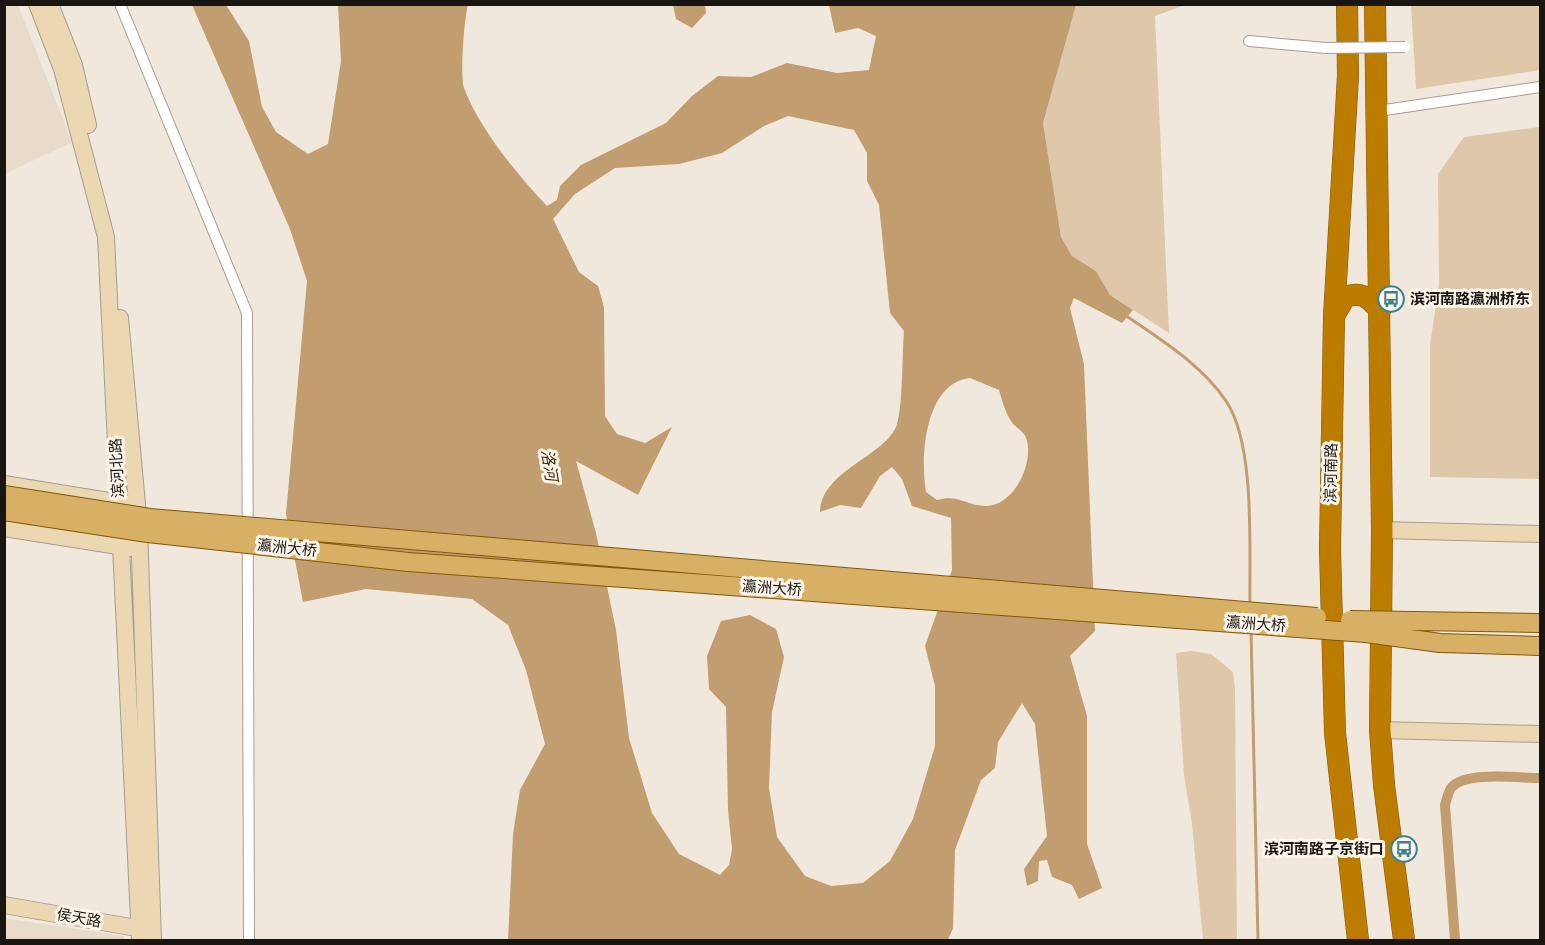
<svg xmlns="http://www.w3.org/2000/svg" width="1545" height="945" viewBox="0 0 1545 945" font-family="Helvetica,'Noto Sans SC',sans-serif">
	<style>
		.built { fill: #e9dbca }
		.green { fill: #dfc7a9 }
		.water { fill: #c19d70; fill-rule: evenodd }
		.lines { fill: none; stroke-linecap: round; stroke-linejoin: round }
		.stream { stroke: #c19d70; stroke-width: 3 }
		.canal { stroke: #c19d70; stroke-width: 10 }
		.street-casing { stroke: #a59d93; stroke-width: 12 }
		.secondary-casing { stroke: #a59d93; stroke-width: 18 }
		.highway-casing { stroke: #835806; stroke-width: 22 }
		.street { stroke: #fff; stroke-width: 10 }
		.secondary { stroke: #ebd8b2; stroke-width: 16 }
		.highway { stroke: #bc7c00; stroke-width: 21 }
		.street-bridge-casing { stroke: #a59d93; stroke-width: 12; stroke-linecap: butt }
		.primary-bridge-casing { stroke: #835806; stroke-width: 20; stroke-linecap: butt }
		.street-bridge { stroke: #fff; stroke-width: 10 }
		.primary-bridge { stroke: #d7b066; stroke-width: 18 }
		.labels { text-anchor: middle; stroke-width: 6; stroke-linejoin: round; paint-order: stroke }
		.poi-label { font-size: 15px; font-weight: bold; fill: #191612; stroke: #fef5ea; text-anchor: start }
		.street-label { font-size: 15px; fill: #191612; stroke: #fef5ea }
		.water-label { font-size: 16px; font-style: italic; fill: #422902; stroke: #fef5ea }
	</style>
	<rect width="100%" height="100%" fill="#f1e8dd"/>
	<!-- built -->
	<path class="built" d="M5,4L18,5L72,142L5,174Z
		M4,918L124,936V940H5Z"/>
	<!-- green -->
	<path class="green" d="M1076,5H1185L1155,16L1169,333L1110,295L1096,271L1072,256L1061,237L1043,123Z
		M1411,5H1540V70L1416,89Z
		M1540,127V479L1430,477V345L1439,284L1438,174L1464,137Z
		M1191,651L1211,654L1233,672L1235,690L1237,940H1203L1192,824L1184,775L1176,653Z"/>
	<!-- water -->
	<path class="water" d="M192,5H226L249,41L262,107L276,132L308,154L328,144L341,61L338,5H468C464,19 460,75 464,88C480,130 517,174 547,206L557,200L560,186L581,165L666,123L692,96L718,76L751,77L787,63L837,73L869,70L876,36L858,28L835,33L829,5H1076L1043,123L1061,237L1072,256L1096,271L1110,295L1133,310L1122,323L1074,298L1070,308L1084,364L1095,631L1070,656L1087,716V844L1102,888L1079,899L1072,885L1052,877L1047,860L1039,861L1038,881L1027,886L1024,869L1047,836L1035,724L1022,703L998,742L995,768L981,780L955,850L953,928L948,940H508L513,834L520,790L545,744L526,670L508,625L472,599L366,589L303,602L286,514L307,281L290,229ZM788,116L854,130L867,153V181L879,205L890,313L904,331C902,355 903,404 897,424C887,456 821,470 820,512L840,505L861,508L880,476L892,467L902,479L912,506L951,518L952,570L925,646L935,686V746L913,819L890,861L863,883L831,886L805,876L777,837L769,788L772,712L784,657L776,629L750,615L721,621L707,656L709,689L726,707L728,810L732,849L729,865L720,875L679,854L652,813L629,738L616,630L596,533L576,461L638,495L672,427L645,443L617,434L605,416L604,307L598,286L579,272L553,219L575,194L615,168L679,164L722,153L764,126ZM970,378L999,390C1002,400 1005,412 1011,421C1015,428 1024,431 1026,438C1035,462 1014,506 986,506C966,506 960,494 937,500L926,492C920,456 925,383 970,378Z
		M673,5H705L706,13L692,28L676,19Z"/>
	<g class="lines">
		<!-- stream -->
		<path class="stream" d="M1125,315C1161,340 1202,365 1226,401C1256,445 1249,552 1250,605
			M1251,630L1258,940"/>
		<!-- canal -->
		<path class="canal" d="M1455,940L1445,805C1447,799 1448,791 1452,787C1466,771 1519,778 1540,778"/>
		<!-- street casing -->
		<g class="street-casing">
			<path id="street" d="M120,4L247,313L249,940
				M1249,41L1326,48
				M1378,111L1540,87"/>
		</g>
		<!-- secondary casing -->
		<g class="secondary-casing">
			<path id="secondary" d="M37,4L62,69L106,237L140,940
				M50,4L74,65L88,125
				M120,318L139,526L153,940
				M4,484L127,504
				M4,528L131,548
				M1382,530L1540,534
				M1380,730L1540,734
				M4,905L148,930"/>
		</g>
		<!-- highway casing -->
		<g class="highway-casing">
			<path id="highway" d="M1347,4L1348,76L1334,316L1330,549L1335,733L1358,940
				M1375,4L1382,530L1380,730L1384,785L1404,940
				M1334,316L1345,297C1361,291 1369,297 1380,311"/>
		</g>
		<!-- street -->
		<use href="#street" class="street"/>
		<!-- secondary -->
		<use href="#secondary" class="secondary"/>
		<!-- highway -->
		<use href="#highway" class="highway"/>
		<!-- street-bridge casing -->
		<g class="street-bridge-casing">
			<path id="street-bridge" d="M1326,48L1405,47"/>
		</g>
		<!-- primary-bridge casing -->
		<g class="primary-bridge-casing">
			<path id="primary-bridge" d="M4,495L150,518L1317,617
				M4,511L148,533L408,562L1366,633L1440,643L1540,646
				M1350,620L1540,623"/>
		</g>
		<!-- street-bridge -->
		<use href="#street-bridge" class="street-bridge"/>
		<!-- primary-bridge -->
		<use href="#primary-bridge" class="primary-bridge"/>
	</g>
	<!-- icons -->
	<defs>
		<g id="bus-ring" transform="scale(1.35)"><circle r="9.5" fill="#fef5ea" stroke="#3d828f" stroke-width="1.5"/><path d="M-5-6H5V4H4V6H2V4H-2V6H-4V4H-5ZM-3.5-4V0h7V-4ZM-3.5 1.2v1.5H-2V1.2ZM2 1.2v1.5H3.5V1.2Z" fill="#3d828f"/></g>
	</defs>
	<g fill-rule="evenodd">
		<use href="#bus-ring" x="1391" y="299"/>
		<use href="#bus-ring" x="1404" y="849"/>
	</g>
	<g class="labels">
		<!-- poi labels -->
		<g class="poi-label">
			<text x="1410" y="304">滨河南路瀛洲桥东</text>
			<text x="1384" y="854" text-anchor="end">滨河南路子京街口</text>
		</g>
		<!-- street labels -->
		<g class="street-label">
			<text transform="translate(117 468) rotate(-93)" y="5">滨河北路</text>
			<text transform="translate(1331 473) rotate(-89)" y="5">滨河南路</text>
			<text transform="translate(287 548) rotate(6)" y="5">瀛洲大桥</text>
			<text transform="translate(772 588) rotate(4)" y="5">瀛洲大桥</text>
			<text transform="translate(1256 624) rotate(4)" y="5">瀛洲大桥</text>
			<text transform="translate(79 918) rotate(10)" y="5">侯天路</text>
		</g>
		<!-- water labels -->
		<g class="water-label">
			<text transform="translate(550 465) rotate(81)" y="6">洛河</text>
		</g>
	</g>
	<!-- border -->
	<rect width="1545" height="945" fill="none" stroke="#191612" stroke-width="12"/>
</svg>
